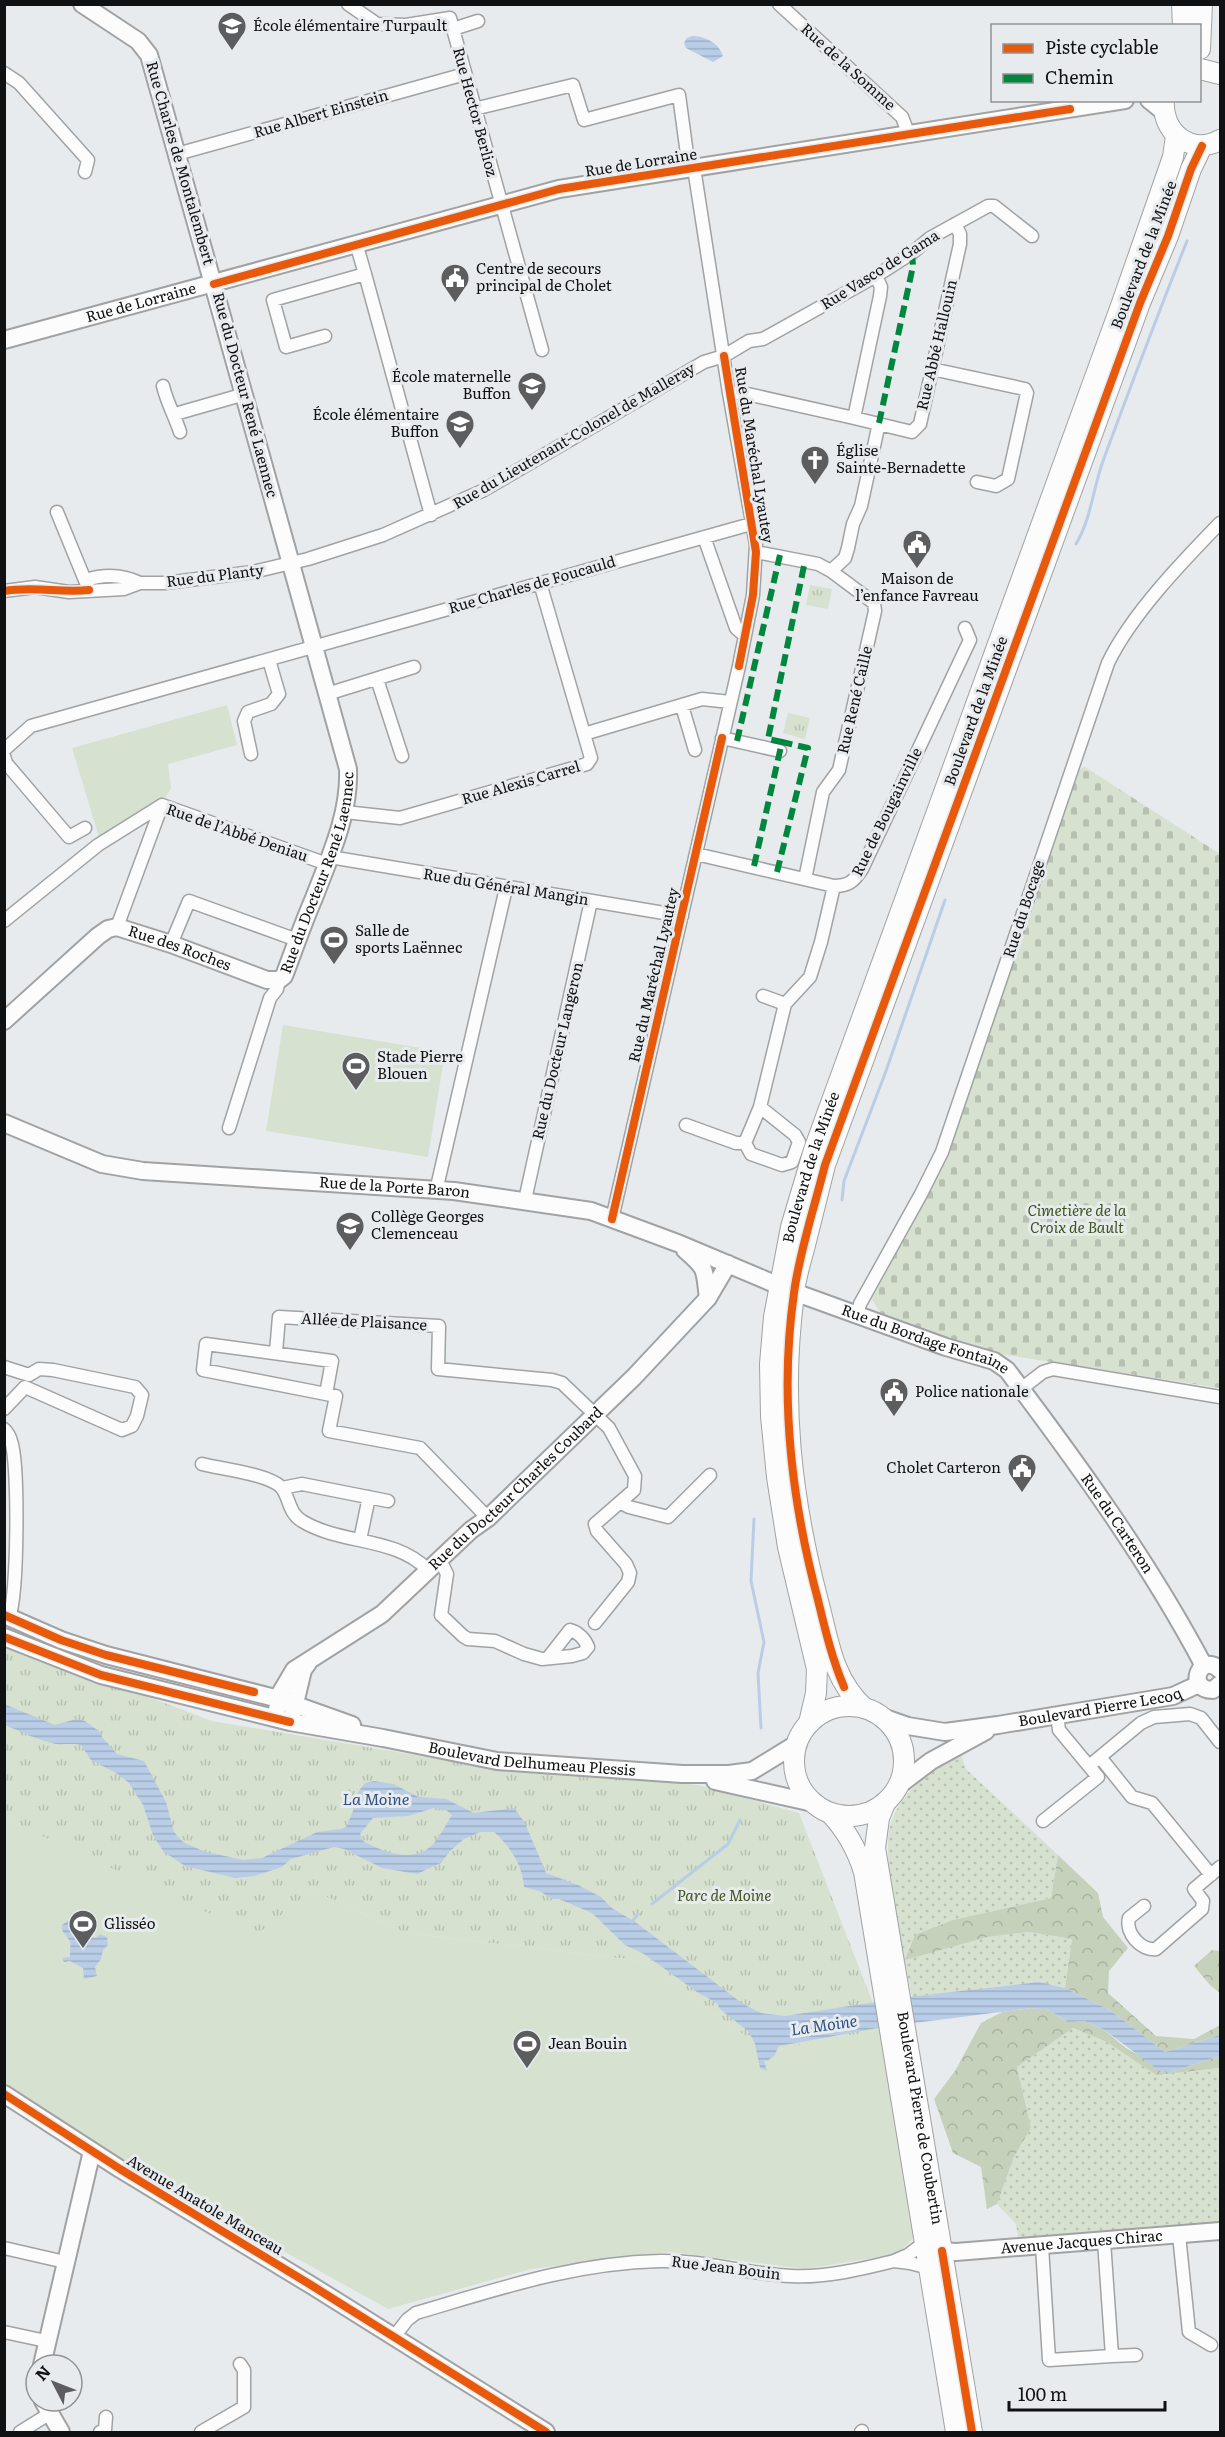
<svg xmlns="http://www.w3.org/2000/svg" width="1225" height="2437" viewBox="0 0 1225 2437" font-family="Literata,serif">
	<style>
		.grass { fill: url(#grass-dots) }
		.forest { fill: url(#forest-crowns) }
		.cemetery { fill: url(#cemetery-stones) }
		.park { fill: url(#park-tufts) }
		.garden { fill: #d6e1cf }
		.water { fill: url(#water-rules); fill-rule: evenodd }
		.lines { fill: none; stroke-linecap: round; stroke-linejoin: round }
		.stream { stroke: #b9cde7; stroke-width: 3 }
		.street-casing { stroke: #a0a2a3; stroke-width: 15 }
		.secondary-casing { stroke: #a0a2a3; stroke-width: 20 }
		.primary-casing { stroke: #a0a2a3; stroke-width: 22 }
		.street { stroke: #fcfcfc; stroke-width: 12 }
		.secondary { stroke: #fcfcfc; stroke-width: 16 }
		.primary { stroke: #fcfcfc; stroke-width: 20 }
		.quiet { stroke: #00873e; stroke-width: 6; stroke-dasharray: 12 6; stroke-linecap: butt }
		.cycleway-casing { stroke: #e7ebee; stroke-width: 11 }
		.cycleway { stroke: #e8590c; stroke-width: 8 }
		.labels { text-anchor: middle; stroke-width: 6; stroke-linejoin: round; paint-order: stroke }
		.poi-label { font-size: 15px; fill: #101112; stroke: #e7ebee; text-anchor: start }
		.street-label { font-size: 15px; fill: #101112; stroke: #e7ebee }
		.park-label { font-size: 15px; font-style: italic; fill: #3e551a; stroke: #e7ebee }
		.water-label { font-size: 16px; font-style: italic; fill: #2e5282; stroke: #e7ebee }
	</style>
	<defs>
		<pattern id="grass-dots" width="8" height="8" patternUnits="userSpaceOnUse" patternTransform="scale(1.5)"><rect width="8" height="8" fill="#d6e1cf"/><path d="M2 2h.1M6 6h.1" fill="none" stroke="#b7c0b1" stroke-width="1.8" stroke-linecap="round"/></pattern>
		<pattern id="forest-crowns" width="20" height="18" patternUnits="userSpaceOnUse" patternTransform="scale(1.5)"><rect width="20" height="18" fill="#c6d1bc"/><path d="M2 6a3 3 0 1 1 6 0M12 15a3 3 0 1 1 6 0" fill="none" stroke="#a9b2a1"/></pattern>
		<pattern id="cemetery-stones" width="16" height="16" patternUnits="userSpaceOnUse" patternTransform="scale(1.5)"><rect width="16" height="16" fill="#d6e1cf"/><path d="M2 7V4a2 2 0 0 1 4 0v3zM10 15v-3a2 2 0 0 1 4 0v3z" fill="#b7c0b1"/></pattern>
		<pattern id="park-tufts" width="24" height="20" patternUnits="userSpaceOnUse" patternTransform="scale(1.5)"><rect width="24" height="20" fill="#d6e1cf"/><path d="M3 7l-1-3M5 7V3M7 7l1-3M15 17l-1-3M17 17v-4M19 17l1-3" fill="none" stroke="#b7c0b1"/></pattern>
		<pattern id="water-rules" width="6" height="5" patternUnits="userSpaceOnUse" patternTransform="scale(1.5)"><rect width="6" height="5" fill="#b9cde7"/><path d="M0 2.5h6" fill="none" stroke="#9eafc5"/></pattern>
	</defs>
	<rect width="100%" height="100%" fill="#e8ebed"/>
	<!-- grass -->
	<path class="grass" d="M960,1752L966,1769L1058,1855L1051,1898L953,1920L987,1937L1029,1932L1072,1939L1065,1988L1039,1982L912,1997C905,1957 879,1859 891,1823C902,1790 932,1769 960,1752Z
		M1073,2028L1107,2042L1156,2074L1220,2068V2223L1019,2243L1016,2224L997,2204L1014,2157L1031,2128L1017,2067Z"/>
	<!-- forest -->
	<path class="forest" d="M1058,1855L1098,1893L1103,1917L1128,1948L1109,1971L1108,1993L1156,2036L1194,2039L1220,2025V2035L1165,2052L1110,2010L1065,1988L1072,1939L1029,1932L987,1937L905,1960L915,1935L953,1920L1051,1898Z
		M1212,1950L1220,1951V1993L1210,1985L1194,1966Z
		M1032,2008L1051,2011L1068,2022L1085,2021L1103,2029L1126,2048L1170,2072L1220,2056V2068L1156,2075L1107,2042L1073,2028L1017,2067L1031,2128L1014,2157L997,2204L987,2209L981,2167L953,2153L934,2099L955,2071L981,2023L1002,2012Z"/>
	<!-- cemetery -->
	<path class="cemetery" d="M1085,767L1220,854V1388L980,1351L883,1317L872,1299L949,1154L1077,770Z"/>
	<!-- park -->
	<path class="park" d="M810,585L832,589L828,609L806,605Z
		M788,713L810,718L805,739L783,733Z
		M4,1642L212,1721L480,1766L698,1785L799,1813L883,2029L767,2052L643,1961L405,1933L312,1890L256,1936L5,1819Z"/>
	<!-- garden -->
	<path class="garden" d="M227,705L237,745L168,764L171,788L165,798L99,837L72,748Z
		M283,1025L445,1052L428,1157L266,1131Z
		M5,1819L256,1935L312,1890L405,1933L643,1961L767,2052L883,2029L914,2237L898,2254L805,2269L670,2252L531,2269L388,2309L50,2122L5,2088Z"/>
	<!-- water -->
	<path class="water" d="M692,36C705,36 719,43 723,56L713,62L686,48L684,43L687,38Z
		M4,1704L55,1725L76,1719L85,1721L100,1732L102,1737L117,1754L144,1761L166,1802L174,1832L183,1842L203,1851L243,1860L262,1858L317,1832L341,1829L346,1827L352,1814L358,1792L365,1783L374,1781L393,1784L419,1797L446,1799L474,1813L514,1808L525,1823L546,1873L578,1885L601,1897L613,1909L634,1921L743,2004L761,2013L785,2016L908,1997L1039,1982L1065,1988L1110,2010L1165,2052L1220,2035V2056L1170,2072L1160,2071L1103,2029L1085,2021L1068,2022L1051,2011L1032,2008L883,2027L779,2046L774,2056L767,2061L764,2060L767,2071L760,2068L755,2044L749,2032L720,2009L717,2003L697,1992L644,1954L625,1945L592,1913L559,1899H553L539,1891L524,1887C523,1866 510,1846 494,1832H480L464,1839L450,1851L441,1863L417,1874L382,1868L344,1849L334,1847L291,1859L282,1867L254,1876L235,1878L185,1866L163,1851L153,1835L143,1805L129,1783L116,1773L91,1760L81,1745C73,1743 64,1745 56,1744C37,1740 22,1732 5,1725ZM434,1808L446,1810L452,1815C446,1824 441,1835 434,1843C415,1865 383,1852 363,1841L360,1834L373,1818L408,1816Z
		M69,1920L86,1922L91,1928L90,1936L95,1938L100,1934L107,1937L108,1945L103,1950L101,1959L95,1967L97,1976L84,1979L83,1968L70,1961L64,1962L62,1958L70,1957C70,1937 73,1946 62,1930V1925Z"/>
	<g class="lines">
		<!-- stream -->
		<path class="stream" d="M1076,544C1091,519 1093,489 1103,461C1130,388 1158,314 1187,241
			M842,1200L844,1181L886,1071L945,900
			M754,1519L751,1581L764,1642L758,1673L761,1728
			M652,1904L728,1844L740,1820
			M632,1922L638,1914"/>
		<!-- street casing -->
		<g class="street-casing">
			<path id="street" d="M348,4L377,24L406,25L450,18L542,350
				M779,4L902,117L909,135
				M453,29L478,21
				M4,73L19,83L88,160L85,172
				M474,109L573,85L584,120L679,95L689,169
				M177,154L465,74
				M356,243L365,274
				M325,336L286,347L273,300L365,274L431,515
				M932,369L1025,389L1027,393L1008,479L996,486L977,482
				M163,386C167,403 175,416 180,432
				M729,393H743L854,418L880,296L881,287L876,276
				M175,414L245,394
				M854,418L912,432L920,424L960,244V234L955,224
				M57,512L89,590
				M704,537L736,628L745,636
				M756,552L818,564L831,571L845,558L848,548L853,524L861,506L879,423
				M85,580C104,574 122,574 140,583
				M4,591L35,587L69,592L124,589L140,583H165L253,572L308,559L383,535L482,491L704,362L724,356L749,341L763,339L876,276L912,253L930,238L988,206H994L1032,236
				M377,679L402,756
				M327,694L414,667
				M682,706L695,750
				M584,734L702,699L730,702
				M722,738L780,751
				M4,750L31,726L751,524
				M251,754L244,721L248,712L271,704L279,694L269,660
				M4,756L6,763L69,837L85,828
				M345,812L400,818L587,764L591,758L540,583
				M696,854L834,886C849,886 854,881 862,869L970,640L965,628
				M330,857L682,916
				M805,879L823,792L839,770L875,611L874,603L831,571
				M4,921L98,845L162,805L327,864
				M117,927L162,805
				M171,944L189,901L297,940
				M763,996L785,1004
				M760,1107L795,1135L799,1142L792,1162L782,1165L751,1154L745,1143L760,1107L785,1004L810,977L821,942L834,886
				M686,1125L736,1143H745
				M229,1128L270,998L277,989L279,980
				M436,1191L506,888
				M525,1200L591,901
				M612,1219L739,666L753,595L756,545L729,393L694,168
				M857,1315L860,1304L921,1194L942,1152L1108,663C1131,615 1182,562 1220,523
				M276,1352L279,1317L439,1326L438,1369L552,1380L562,1383L609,1428L635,1476L634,1490L595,1524L597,1531L626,1564L630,1573L628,1582L595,1623
				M4,1367L29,1375L39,1369L53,1370L135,1387L142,1395L137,1416L132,1426L122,1430L25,1387L4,1409
				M1021,1389L1043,1372L1053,1369L1220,1397
				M326,1394L332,1361L206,1344L203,1370L326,1394L336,1396L329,1431L420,1448L488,1518
				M4,1429C7,1432 10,1437 11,1441C19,1464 18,1595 9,1617
				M202,1464C221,1469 268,1474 281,1487C290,1497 288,1513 302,1521C341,1545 395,1536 428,1570
				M282,1488L302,1484L388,1501
				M621,1503L629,1507L668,1517L710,1475
				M360,1540L369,1497
				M440,1560L447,1574L441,1615L463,1636L468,1639L495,1641L524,1654L542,1659L572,1656L583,1653L588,1647C585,1639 578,1632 570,1630L548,1658
				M1100,1757L1132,1797L1152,1803L1157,1809L1211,1875
				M1089,1766L1141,1723L1154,1717L1190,1714L1201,1718L1220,1742
				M1043,1821L1098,1777L1059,1730L1057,1714
				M1144,1906L1129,1918C1125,1933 1141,1951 1156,1949L1202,1909L1203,1901L1194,1889L1220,1867
				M1179,2235L1189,2332L1211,2345
				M925,2242L908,2255L894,2261L910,2263L929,2268
				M1042,2246L1049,2360L1112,2356L1104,2241
				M4,2248L65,2262
				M4,2332L46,2341
				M394,2337L407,2320L416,2313C498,2289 573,2263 660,2261C704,2260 747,2274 791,2276C824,2278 862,2269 894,2261
				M1112,2356L1136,2355
				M20,2432L49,2414
				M100,2432L105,2430L106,2417
				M201,2432L244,2407V2370L240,2364
				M861,2432L862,2431"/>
		</g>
		<!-- secondary casing -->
		<g class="secondary-casing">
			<g id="secondary">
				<path d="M1149,100L1164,112"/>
				<path id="s1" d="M4,340L559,189L1125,100"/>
				<path id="s2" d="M4,1021L98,936L108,929L117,927L171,944L267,980H279L284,976C294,950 303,923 314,898C330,856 350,814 348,769C281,531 217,293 149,55L138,41L82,4"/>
				<path id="s3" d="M4,1123L102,1164L143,1171L454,1191L591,1211L680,1244L794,1292L946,1347L994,1361L1007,1370C1078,1464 1149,1562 1204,1666"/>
				<path d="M685,1250C708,1270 704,1269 708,1298"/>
				<path d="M4,1615L61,1640L106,1655L279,1699L352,1725"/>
				<path id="s4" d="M4,1637L101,1675L290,1722L383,1738L497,1761L682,1774H729L752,1771L796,1744"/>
				<path d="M1220,1670C1200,1651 1185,1690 1213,1690L1220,1684"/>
				<path d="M293,1712L303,1670L308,1663"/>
				<path id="s5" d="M882,1717L908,1726L945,1732L998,1725L1173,1696L1199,1684"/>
				<path id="s6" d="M275,1718L281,1692L294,1670L382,1614L471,1530L488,1518L634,1377L708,1298L728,1264"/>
				<path d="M715,1781L813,1803"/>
				<path d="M898,1786L931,1761L986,1731"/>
				<path d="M4,2094L120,2169L311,2285L546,2432"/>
				<path id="s7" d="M942,2251L956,2252L1220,2231"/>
				<path d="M42,2365L92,2151"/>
				<path d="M43,2401L61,2432"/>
			</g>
		</g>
		<!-- primary casing -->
		<g class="primary-casing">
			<g id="primary">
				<path d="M1182,4L1183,26"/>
				<path d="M1200,49L1202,4"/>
				<path d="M1200,69L1220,74"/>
				<path d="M1164,100C1161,132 1191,156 1220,140"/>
				<circle cx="849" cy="1761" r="55"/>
				<path d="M864,1708C832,1678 829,1642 818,1601C791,1498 780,1400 794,1294C795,1279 800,1264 804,1249C811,1221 818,1193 825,1165L1140,303L1168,236L1191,169L1202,146"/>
				<path id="s8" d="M809,1723L816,1693L817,1669L788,1547L777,1477L771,1416L770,1364L774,1317L791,1227L814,1150L1122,303L1173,157L1176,136"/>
				<path id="s9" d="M885,1803L879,1818L875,1848L972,2432"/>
				<path d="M830,1813C847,1831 857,1849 864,1872L956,2432"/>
			</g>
		</g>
		<!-- street -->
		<use href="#street" class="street"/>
		<!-- secondary -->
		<use href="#secondary" class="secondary"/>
		<!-- primary -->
		<use href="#primary" class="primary"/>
		<!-- quiet -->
		<path class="quiet" d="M879,423L913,266L912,253
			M737,741L780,555
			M754,866L782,742L768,739L805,561
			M777,872L808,748L782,742"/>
		<!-- cycleway casing -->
		<g class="cycleway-casing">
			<path id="cycleway" d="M214,284L559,189L1070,109
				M724,356L756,552L753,595L739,666
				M4,591C34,586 60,593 89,590
				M612,1219L722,738
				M4,1615L61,1640L106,1655L254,1692
				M4,1637L101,1675L290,1722
				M844,1687C832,1659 825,1629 818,1600C791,1499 779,1397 794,1293C799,1253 815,1205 825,1165L1140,303L1168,236L1191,169L1202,146
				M4,2094L120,2169L311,2285L546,2432
				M942,2251L972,2432"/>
		</g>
		<!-- cycleway -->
		<use href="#cycleway" class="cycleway"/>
	</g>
	<!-- icons -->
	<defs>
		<g id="school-pin" transform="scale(1.5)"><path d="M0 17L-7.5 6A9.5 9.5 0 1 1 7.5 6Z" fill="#5c5d5f" stroke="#e7ebee"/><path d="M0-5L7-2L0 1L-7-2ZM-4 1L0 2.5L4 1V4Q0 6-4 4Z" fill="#fff"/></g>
		<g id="civic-pin" transform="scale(1.5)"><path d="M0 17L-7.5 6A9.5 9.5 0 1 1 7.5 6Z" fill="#5c5d5f" stroke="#e7ebee"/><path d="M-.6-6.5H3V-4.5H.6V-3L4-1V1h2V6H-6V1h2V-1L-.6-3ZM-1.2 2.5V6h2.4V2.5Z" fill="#fff"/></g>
		<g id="church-pin" transform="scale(1.5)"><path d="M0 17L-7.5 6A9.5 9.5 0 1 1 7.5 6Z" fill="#5c5d5f" stroke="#e7ebee"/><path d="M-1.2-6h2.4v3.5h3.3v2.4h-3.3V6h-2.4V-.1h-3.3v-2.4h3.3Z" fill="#fff"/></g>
		<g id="stadium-pin" transform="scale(1.5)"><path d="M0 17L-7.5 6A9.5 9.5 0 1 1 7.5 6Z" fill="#5c5d5f" stroke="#e7ebee"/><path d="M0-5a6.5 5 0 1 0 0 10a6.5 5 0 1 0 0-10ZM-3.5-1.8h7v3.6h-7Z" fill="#fff"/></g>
	</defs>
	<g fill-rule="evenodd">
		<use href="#school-pin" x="232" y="26"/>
		<use href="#civic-pin" x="455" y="278"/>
		<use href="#school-pin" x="532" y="386"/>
		<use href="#school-pin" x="460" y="424"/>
		<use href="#church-pin" x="815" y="460"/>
		<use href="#civic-pin" x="917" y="544"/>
		<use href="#stadium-pin" x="334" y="940"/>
		<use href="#stadium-pin" x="356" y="1066"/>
		<use href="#school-pin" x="350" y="1226"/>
		<use href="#civic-pin" x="894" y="1392"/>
		<use href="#civic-pin" x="1022" y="1468"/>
		<use href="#stadium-pin" x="83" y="1924"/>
		<use href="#stadium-pin" x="527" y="2044"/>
	</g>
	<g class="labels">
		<!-- poi labels -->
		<g class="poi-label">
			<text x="253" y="31">École élémentaire Turpault</text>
			<text x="476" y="274">Centre de secours<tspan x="476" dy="17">principal de Cholet</tspan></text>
			<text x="511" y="382" text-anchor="end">École maternelle<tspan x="511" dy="17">Buffon</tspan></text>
			<text x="439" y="420" text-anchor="end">École élémentaire<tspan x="439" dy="17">Buffon</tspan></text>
			<text x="836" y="456">Église<tspan x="836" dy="17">Sainte-Bernadette</tspan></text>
			<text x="917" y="584" text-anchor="middle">Maison de<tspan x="917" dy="17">l’enfance Favreau</tspan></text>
			<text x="355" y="936">Salle de<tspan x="355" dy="17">sports Laënnec</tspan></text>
			<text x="377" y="1062">Stade Pierre<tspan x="377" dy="17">Blouen</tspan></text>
			<text x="371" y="1222">Collège Georges<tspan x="371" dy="17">Clemenceau</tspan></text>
			<text x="915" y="1397">Police nationale</text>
			<text x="1001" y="1473" text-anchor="end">Cholet Carteron</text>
			<text x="104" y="1929">Glisséo</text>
			<text x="548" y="2049">Jean Bouin</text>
		</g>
		<!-- street labels -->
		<g class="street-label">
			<text transform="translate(848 67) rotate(42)" y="5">Rue de la Somme</text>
			<text transform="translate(475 112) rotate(75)" y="5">Rue Hector Berlioz</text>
			<text transform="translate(321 114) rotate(-16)" y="5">Rue Albert Einstein</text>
			<text transform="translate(180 163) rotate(74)" y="5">Rue Charles de Montalembert</text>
			<text transform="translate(641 163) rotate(-9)" y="5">Rue de Lorraine</text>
			<text transform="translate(1144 255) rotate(-69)" y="5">Boulevard de la Minée</text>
			<text transform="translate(880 270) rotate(-32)" y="5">Rue Vasco de Gama</text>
			<text dy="5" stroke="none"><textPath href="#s1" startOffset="142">Rue de Lorraine</textPath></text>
			<text transform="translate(937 345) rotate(-77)" y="5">Rue Abbé Hallouin</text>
			<text transform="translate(245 395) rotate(75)" y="5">Rue du Docteur René Laennec</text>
			<text transform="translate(574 436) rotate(-30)" y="5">Rue du Lieutenant-Colonel de Malleray</text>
			<text transform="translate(754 455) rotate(81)" y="5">Rue du Maréchal Lyautey</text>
			<text transform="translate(215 576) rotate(-7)" y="5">Rue du Planty</text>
			<text transform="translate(532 585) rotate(-16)" y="5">Rue Charles de Foucauld</text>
			<text transform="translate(855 700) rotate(-77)" y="5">Rue René Caille</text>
			<text transform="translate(976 711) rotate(-70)" y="5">Boulevard de la Minée</text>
			<text transform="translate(521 783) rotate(-16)" y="5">Rue Alexis Carrel</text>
			<text transform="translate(887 812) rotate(-64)" y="5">Rue de Bougainville</text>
			<text transform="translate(237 833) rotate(19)" y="5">Rue de l’Abbé Deniau</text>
			<text dy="5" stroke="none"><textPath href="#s2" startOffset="435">Rue du Docteur René Laennec</textPath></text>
			<text transform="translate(506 887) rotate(9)" y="5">Rue du Général Mangin</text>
			<text transform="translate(1024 909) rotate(-72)" y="5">Rue du Bocage</text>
			<text dy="5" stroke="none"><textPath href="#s2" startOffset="214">Rue des Roches</textPath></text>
			<text transform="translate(654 975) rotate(-77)" y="5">Rue du Maréchal Lyautey</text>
			<text transform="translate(558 1051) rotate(-77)" y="5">Rue du Docteur Langeron</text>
			<text dy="5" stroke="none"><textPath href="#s8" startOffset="566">Boulevard de la Minée</textPath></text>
			<text dy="5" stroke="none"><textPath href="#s3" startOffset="400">Rue de la Porte Baron</textPath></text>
			<text transform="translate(364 1322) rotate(3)" y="5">Allée de Plaisance</text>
			<text dy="5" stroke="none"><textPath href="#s3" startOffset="956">Rue du Bordage Fontaine</textPath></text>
			<text dy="5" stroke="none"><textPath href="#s6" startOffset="340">Rue du Docteur Charles Coubard</textPath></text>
			<text dy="5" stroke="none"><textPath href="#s3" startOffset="1233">Rue du Carteron</textPath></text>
			<text dy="5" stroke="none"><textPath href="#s5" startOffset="222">Boulevard Pierre Lecoq</textPath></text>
			<text dy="5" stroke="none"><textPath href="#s4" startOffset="544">Boulevard Delhumeau Plessis</textPath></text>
			<text dy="5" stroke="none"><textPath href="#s9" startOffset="320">Boulevard Pierre de Coubertin</textPath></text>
			<text transform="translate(205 2205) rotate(31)" y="5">Avenue Anatole Manceau</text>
			<text dy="5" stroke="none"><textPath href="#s7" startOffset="140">Avenue Jacques Chirac</textPath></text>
			<text transform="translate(726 2268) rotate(7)" y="5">Rue Jean Bouin</text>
		</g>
		<!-- park labels -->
		<g class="park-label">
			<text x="1077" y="1216">Cimetière de la<tspan x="1077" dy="17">Croix de Bault</tspan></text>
			<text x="724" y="1901">Parc de Moine</text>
		</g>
		<!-- water labels -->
		<g class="water-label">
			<text x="376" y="1805">La Moine</text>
			<text transform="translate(824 2025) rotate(-8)" y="6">La Moine</text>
		</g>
	</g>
	<!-- border -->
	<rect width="1225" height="2437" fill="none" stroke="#101112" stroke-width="12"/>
	<!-- legend -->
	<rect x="991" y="24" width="210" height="78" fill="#e7ebee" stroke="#919496" stroke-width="1.5"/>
	<rect x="1003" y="44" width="30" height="9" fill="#e8590c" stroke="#919496" stroke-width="1.5"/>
	<text x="1045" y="54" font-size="18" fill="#101112">Piste cyclable</text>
	<rect x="1003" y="74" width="30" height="9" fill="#00873e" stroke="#919496" stroke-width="1.5"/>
	<text x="1045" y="84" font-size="18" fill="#101112">Chemin</text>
	<!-- north arrow -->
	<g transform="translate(54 2383) rotate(312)"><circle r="28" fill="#e7ebee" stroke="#919496" stroke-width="1.5"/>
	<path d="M0-4.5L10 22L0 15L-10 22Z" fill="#5c5d5f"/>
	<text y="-9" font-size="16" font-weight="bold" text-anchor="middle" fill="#101112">N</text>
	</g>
	<!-- scale -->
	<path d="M1009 2401v9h156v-9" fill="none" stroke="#101112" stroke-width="3"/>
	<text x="1018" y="2401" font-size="18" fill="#101112" stroke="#e7ebee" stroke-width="4.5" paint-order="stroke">100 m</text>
</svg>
